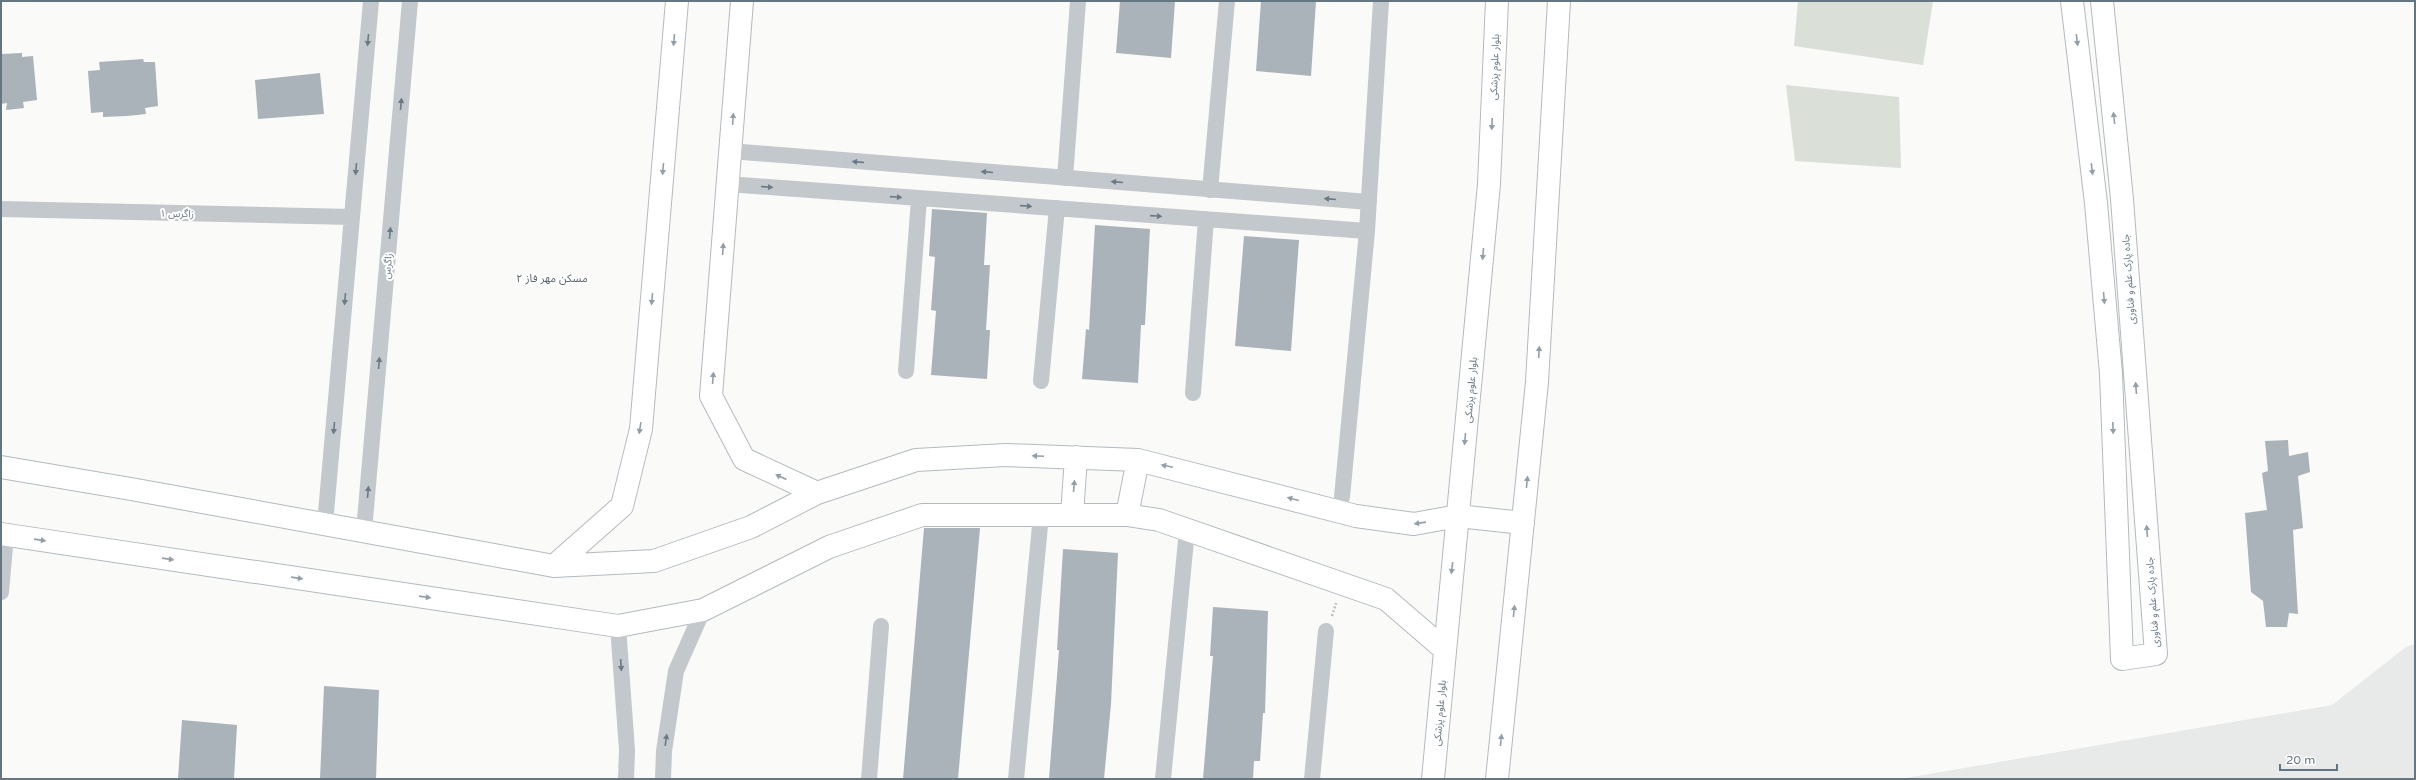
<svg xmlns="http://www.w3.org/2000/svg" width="2416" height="780" viewBox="0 0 2416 780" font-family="'Varela Round','Noto Sans Arabic',sans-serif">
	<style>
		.built { fill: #e8e9e9 }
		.green { fill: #dadfd7 }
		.building { fill: #aab3b9 }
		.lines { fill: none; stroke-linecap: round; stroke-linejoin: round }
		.secondary-casing { stroke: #b3babf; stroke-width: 24 }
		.path { stroke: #bbbfc2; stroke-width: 2.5; stroke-dasharray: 2 2; stroke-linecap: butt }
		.street { stroke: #c3c8cc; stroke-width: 16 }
		.secondary { stroke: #fff; stroke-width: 22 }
		.oneway { fill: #6a7a87 }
		.oneway2 { fill: #939fa8 }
		.labels { text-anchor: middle; stroke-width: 4; stroke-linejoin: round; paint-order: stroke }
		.street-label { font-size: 10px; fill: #657683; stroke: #fff }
		.neighbourhood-label { font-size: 11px; fill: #57646e; stroke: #fff }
	</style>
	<rect width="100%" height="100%" fill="#fafaf8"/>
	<!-- built -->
	<path class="built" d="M2415,644V779H1900L2332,705L2406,647Z"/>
	<!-- green -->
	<path class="green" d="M1798,1H1933L1923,65L1794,46Z
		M1786,85L1899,97L1901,168L1795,161Z"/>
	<!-- building -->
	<path class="building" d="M1120,1H1175L1171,58L1116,53Z
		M1261,1H1316L1311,76L1256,71Z
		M22,53V57L33,56L37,100L23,102L24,108L6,110L7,103L1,104V54Z
		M143,59L144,62H155L158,106L145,108L146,114L127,116L103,117V112L91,113L88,71L100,70L99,62Z
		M320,73L324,114L258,119L255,80Z
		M932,209L987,213L984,265H990L986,330H990L987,379L931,375L936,311L931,310L935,257L929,256Z
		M1095,225L1150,229L1145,325H1141L1138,383L1082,379L1086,329L1089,330Z
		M1244,236L1299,240L1291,351L1235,346Z
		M2288,440L2289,456L2308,452L2310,472L2298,476L2303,528L2293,530L2298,614L2289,613L2287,627H2266L2263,601L2251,592L2245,513L2267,510L2262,473L2268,471L2265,441Z
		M924,528H980L958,779H903Z
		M1063,549L1118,553L1111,704L1104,779H1049L1059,650H1057Z
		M1213,607L1268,611L1265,713H1263L1260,761H1254L1253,779H1203L1213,656H1210Z
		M324,686L379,690L376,779H320Z
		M182,720L237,725L234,779H178Z"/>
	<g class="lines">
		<!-- secondary casing -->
		<g class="secondary-casing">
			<path id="secondary" d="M742,1L711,396L744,459L817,493
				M2072,1L2096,203L2111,374L2122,659L2156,654L2122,199L2102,1
				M1,467L131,489L554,566L654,561L751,527L817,493L916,460L1006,455L1138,460L1356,516L1414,524L1458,516L1523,523
				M1072,515L1076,457
				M1127,515L1138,460
				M1,534L618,626L703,610L829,547L922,515H1127L1159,520L1386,599L1444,649
				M554,566L622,506L641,429L677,1
				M1433,779L1489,184L1497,1
				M1497,779L1537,382L1559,1"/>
		</g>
		<!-- path -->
		<path class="path" d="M1332,616L1336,603"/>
		<!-- street -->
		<path class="street" d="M730,151L1369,202
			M1065,178L1078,1
			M728,184L1367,231L1381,1
			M1210,190L1227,1
			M1,209L352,217
			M906,371L919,199
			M1041,381L1057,208
			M1193,393L1206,219
			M1342,497L1367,231
			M325,524L371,1
			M364,531L410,1
			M1,592L6,535
			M618,626L627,750L626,779
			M663,779L664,751L676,671L703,610
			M869,779L881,626
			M1016,779L1041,515
			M1163,779L1187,530
			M1312,779L1326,631"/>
		<!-- secondary -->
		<use href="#secondary" class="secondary"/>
	</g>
	<!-- one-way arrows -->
	<defs><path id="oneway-solid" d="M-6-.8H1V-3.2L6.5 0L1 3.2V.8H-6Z"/></defs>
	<g class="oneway">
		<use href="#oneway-solid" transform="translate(368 40) rotate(95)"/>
		<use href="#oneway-solid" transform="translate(401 104) rotate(-85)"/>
		<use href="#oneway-solid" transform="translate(858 162) rotate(-175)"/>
		<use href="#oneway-solid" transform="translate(356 169) rotate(95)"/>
		<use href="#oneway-solid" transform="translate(987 172) rotate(-175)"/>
		<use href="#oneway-solid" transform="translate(1117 182) rotate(-175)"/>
		<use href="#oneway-solid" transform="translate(767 187) rotate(4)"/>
		<use href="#oneway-solid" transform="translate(896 197) rotate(4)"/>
		<use href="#oneway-solid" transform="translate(1330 199) rotate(-175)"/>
		<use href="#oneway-solid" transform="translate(1026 206) rotate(4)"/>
		<use href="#oneway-solid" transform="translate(1156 216) rotate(4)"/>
		<use href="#oneway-solid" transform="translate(390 233) rotate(-85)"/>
		<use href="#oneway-solid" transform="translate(345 299) rotate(95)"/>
		<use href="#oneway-solid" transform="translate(379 363) rotate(-85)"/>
		<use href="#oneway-solid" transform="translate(334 428) rotate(95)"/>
		<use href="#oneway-solid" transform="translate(368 492) rotate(-85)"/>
		<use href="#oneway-solid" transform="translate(621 665) rotate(86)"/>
		<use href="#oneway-solid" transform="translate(666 740) rotate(-82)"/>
	</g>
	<g class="oneway2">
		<use href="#oneway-solid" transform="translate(674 40) rotate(95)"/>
		<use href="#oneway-solid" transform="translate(2077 40) rotate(83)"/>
		<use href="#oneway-solid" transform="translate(2114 118) rotate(-96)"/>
		<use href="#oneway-solid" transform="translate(733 119) rotate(-86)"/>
		<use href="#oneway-solid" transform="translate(1492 124) rotate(92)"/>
		<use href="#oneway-solid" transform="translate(663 169) rotate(95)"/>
		<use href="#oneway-solid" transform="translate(2092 169) rotate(83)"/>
		<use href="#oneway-solid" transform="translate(723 249) rotate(-86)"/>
		<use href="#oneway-solid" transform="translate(1483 254) rotate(95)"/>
		<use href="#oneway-solid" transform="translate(2104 298) rotate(85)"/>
		<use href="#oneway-solid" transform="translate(652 299) rotate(95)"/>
		<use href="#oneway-solid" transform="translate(1539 352) rotate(-87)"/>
		<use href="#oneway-solid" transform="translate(713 378) rotate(-85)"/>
		<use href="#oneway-solid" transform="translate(2136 388) rotate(-94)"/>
		<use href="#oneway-solid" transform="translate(640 428) rotate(99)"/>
		<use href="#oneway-solid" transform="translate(2113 428) rotate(88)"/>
		<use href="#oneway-solid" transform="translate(1465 439) rotate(95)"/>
		<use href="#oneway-solid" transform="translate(1038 456) rotate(-178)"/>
		<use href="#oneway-solid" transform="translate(1167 466) rotate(-168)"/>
		<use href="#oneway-solid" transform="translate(781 477) rotate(-155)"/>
		<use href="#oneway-solid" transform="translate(1527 482) rotate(-84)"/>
		<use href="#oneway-solid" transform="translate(1074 486) rotate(-85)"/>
		<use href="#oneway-solid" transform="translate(1293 499) rotate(-165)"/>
		<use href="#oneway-solid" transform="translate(1420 523) rotate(172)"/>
		<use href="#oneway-solid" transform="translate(2147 531) rotate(-94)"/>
		<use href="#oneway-solid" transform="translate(40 540) rotate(8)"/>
		<use href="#oneway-solid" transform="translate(168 559) rotate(8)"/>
		<use href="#oneway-solid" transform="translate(1452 568) rotate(97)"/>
		<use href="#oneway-solid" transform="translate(297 578) rotate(8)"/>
		<use href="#oneway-solid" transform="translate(425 597) rotate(8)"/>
		<use href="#oneway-solid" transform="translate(1514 611) rotate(-84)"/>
		<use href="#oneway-solid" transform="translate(1501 740) rotate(-84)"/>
	</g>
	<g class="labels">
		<!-- street labels -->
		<g class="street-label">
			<text transform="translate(1494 67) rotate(-88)" y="4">بلوار علوم پزشکی</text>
			<text transform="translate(177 213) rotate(1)" y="4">زاگرس ۱</text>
			<text transform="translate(387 266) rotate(-85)" y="4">زاگرس</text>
			<text transform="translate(2128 279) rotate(-94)" y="4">جاده پارک علم و فناوری</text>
			<text transform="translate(1470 390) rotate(-85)" y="4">بلوار علوم پزشکی</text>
			<text transform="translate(2152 602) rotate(-94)" y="4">جاده پارک علم و فناوری</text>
			<text transform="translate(1439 713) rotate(-85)" y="4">بلوار علوم پزشکی</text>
		</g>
		<!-- neighbourhood labels -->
		<g class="neighbourhood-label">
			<text x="552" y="282">مسکن مهر فاز ۲</text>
		</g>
	</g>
	<!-- border -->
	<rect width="2416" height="780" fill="none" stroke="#657683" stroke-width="4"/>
	<!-- scale -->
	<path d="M2280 764v6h57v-6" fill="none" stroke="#657683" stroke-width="2"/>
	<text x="2286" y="764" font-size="12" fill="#657683" stroke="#ffffff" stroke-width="3" paint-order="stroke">20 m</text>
</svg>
